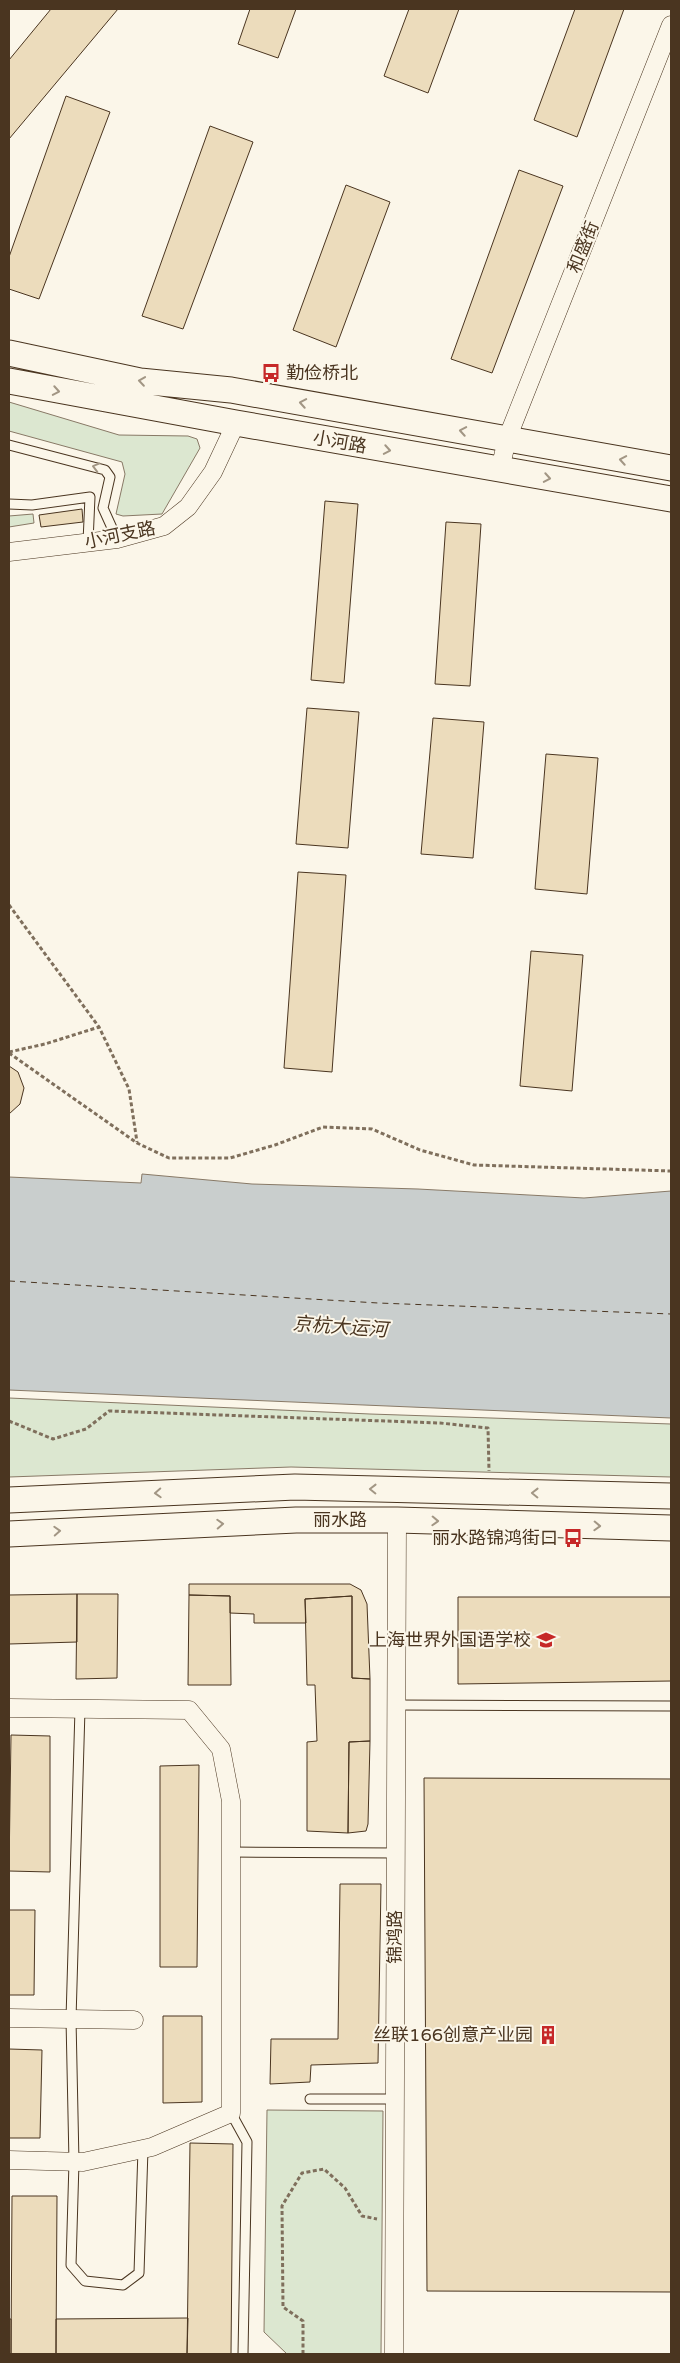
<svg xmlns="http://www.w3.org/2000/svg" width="680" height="2363" viewBox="0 0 680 2363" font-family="'Varela Round','Noto Sans SC',sans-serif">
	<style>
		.green { fill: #dce7d0; stroke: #887966 }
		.water { fill: #c9cecd; stroke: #887966 }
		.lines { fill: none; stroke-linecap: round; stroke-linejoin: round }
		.ferry { stroke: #4a3520; stroke-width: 1; stroke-dasharray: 6 5; stroke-linecap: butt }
		.building { fill: #ecdcbc; stroke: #4a3520 }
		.lane-casing { stroke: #4a3520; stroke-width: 11 }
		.street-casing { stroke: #4a3520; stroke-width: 19 }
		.secondary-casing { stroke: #4a3520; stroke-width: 27 }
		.path { stroke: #7f6f5c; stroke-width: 3; stroke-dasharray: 4 2.5; stroke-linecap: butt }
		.lane { stroke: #fbf6e9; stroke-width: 9 }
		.street { stroke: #fbf6e9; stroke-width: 18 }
		.secondary { stroke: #fbf6e9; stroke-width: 25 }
		.oneway { stroke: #a29684 }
		.labels { text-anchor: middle; stroke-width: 4; stroke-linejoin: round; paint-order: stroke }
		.street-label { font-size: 18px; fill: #4a3520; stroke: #fbf6e9 }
		.poi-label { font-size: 18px; fill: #4a3520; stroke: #fbf6e9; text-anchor: end }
		.water-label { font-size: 19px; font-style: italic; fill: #4a3520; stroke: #fbf6e9 }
	</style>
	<rect width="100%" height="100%" fill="#fbf6e9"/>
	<!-- green -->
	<path class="green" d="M9,402L119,435L188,436L197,439L200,448L162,514L123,516L116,514L125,474L122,462L9,431Z
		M33,514L34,523L9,527V516Z
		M9,1398L370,1414L671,1424V1477L291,1467L9,1477Z
		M267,2110L383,2111L381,2354H287L264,2332Z"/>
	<!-- water -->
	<path class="water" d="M142,1174L252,1184L418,1189L584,1198L671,1191V1418L9,1390V1177L141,1183Z"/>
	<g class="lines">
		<!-- ferry -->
		<path class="ferry" d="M9,1281L378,1303L671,1314"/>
	</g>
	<!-- building -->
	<path class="building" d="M51,9H118L9,139V60Z
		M250,9H296L278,58L238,44Z
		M409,9H459L428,93L384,76Z
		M575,9H624L577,137L534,120Z
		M66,96L110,112L39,299L9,289V257Z
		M210,126L253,142L183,329L142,316Z
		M519,170L563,186L492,373L451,359Z
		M346,185L390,202L336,347L293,330Z
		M325,501L358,504L344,683L311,680Z
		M82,509L83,522L41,527L39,515Z
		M446,522L481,524L470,686L435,684Z
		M307,708L359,712L348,848L296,844Z
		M433,718L484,722L473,858L421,854Z
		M546,754L598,758L587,894L535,889Z
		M298,872L346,875L332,1072L284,1068Z
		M531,951L583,955L572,1091L520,1086Z
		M9,1066L18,1072L24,1088L20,1104L9,1114Z
		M189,1584H350L361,1590L367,1604L370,1679L352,1678V1596L305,1599L306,1623H254V1614L230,1613V1596L189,1595Z
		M77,1594H118L117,1678L76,1679Z
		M77,1594V1642L9,1644V1595Z
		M189,1595L230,1596L231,1685H188Z
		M352,1596V1678L370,1679V1741L349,1742L348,1833L307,1831V1742L317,1741L315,1685H307L305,1599Z
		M458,1597H671V1681L458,1684Z
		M11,1735L50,1736V1872L9,1871Z
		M370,1741L368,1824L366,1831L348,1833L349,1742Z
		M199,1765L197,1967H160V1766Z
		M424,1778L671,1779V2292L427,2291Z
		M340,1884H381L378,2063L311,2065L310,2082L270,2084L271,2039H338Z
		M9,1910H35L34,1995H9Z
		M163,2016H202V2102L163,2103Z
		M9,2049L42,2050L40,2138H9Z
		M190,2143L233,2144L231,2354H187Z
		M12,2196H57L56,2354H11Z
		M188,2318L187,2354H56V2319Z
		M9,2319H11V2354H9Z"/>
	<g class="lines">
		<!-- lane casing -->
		<g class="lane-casing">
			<path id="lane" d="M9,445L105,470L110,477L103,508L117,539
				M9,504L32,505L90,497L88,542
				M396,1705L671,1706
				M80,1709L71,2019L74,2162L71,2265L85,2281L123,2285L139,2273L143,2149
				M231,1852L396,1853
				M310,2099H395
				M231,2113L247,2142L243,2354"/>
		</g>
		<!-- street casing -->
		<g class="street-casing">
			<path id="street" d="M500,470L507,439L671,25
				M9,552L117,539L164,526L188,507L213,472L236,423
				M9,1708L189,1710L221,1749L231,1801V2113L152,2147L83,2162L9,2160
				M9,2018L134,2020
				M394,2354L397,1520"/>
		</g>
		<!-- secondary casing -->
		<g class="secondary-casing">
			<path id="secondary" d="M9,353L140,381L231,390L671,468
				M9,381L236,423L671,499
				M9,1500L295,1487L671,1496
				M9,1534L296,1520H397L671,1528"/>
		</g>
		<!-- path -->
		<path class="path" d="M9,905L99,1027L129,1089L137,1142
			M9,1052L45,1044L99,1027
			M9,1053L137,1143L169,1158H230L275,1145L323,1127L372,1129L420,1150L474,1165L671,1171
			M9,1421L53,1439L86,1429L109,1411L440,1423L488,1428L489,1471
			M303,2354V2321L283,2307L282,2206L302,2173L324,2169L345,2188L362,2216L377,2219"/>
		<!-- lane -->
		<use href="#lane" class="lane"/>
		<!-- street -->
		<use href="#street" class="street"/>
		<!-- secondary -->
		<use href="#secondary" class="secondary"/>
	</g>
	<!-- one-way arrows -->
	<defs><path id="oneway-chevron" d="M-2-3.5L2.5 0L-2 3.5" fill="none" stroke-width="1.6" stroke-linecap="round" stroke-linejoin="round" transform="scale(1.25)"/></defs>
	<g class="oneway">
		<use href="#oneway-chevron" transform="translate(142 381) rotate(-172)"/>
		<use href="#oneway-chevron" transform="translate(56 391) rotate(10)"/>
		<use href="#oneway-chevron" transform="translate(303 403) rotate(-170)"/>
		<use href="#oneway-chevron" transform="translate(463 431) rotate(-170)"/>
		<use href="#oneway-chevron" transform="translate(387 450) rotate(10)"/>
		<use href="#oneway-chevron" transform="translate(623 460) rotate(-170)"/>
		<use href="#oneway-chevron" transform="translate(96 467) rotate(-165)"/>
		<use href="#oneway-chevron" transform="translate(547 478) rotate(10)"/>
		<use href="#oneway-chevron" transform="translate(373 1489) rotate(-179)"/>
		<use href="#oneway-chevron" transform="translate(158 1493) rotate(177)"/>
		<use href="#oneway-chevron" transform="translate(535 1493) rotate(-179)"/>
		<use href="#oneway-chevron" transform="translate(435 1521) rotate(2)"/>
		<use href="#oneway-chevron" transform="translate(220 1524) rotate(-3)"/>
		<use href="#oneway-chevron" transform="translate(597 1526) rotate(2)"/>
		<use href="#oneway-chevron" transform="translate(57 1531) rotate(-3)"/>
	</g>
	<!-- icons -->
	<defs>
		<g id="bus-bare" transform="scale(1.5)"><path d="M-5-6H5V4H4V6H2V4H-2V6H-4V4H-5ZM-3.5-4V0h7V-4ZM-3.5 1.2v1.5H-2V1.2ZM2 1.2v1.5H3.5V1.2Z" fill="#c62828" stroke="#fbf6e9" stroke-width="2.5" paint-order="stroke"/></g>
		<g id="school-bare" transform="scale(1.5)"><path d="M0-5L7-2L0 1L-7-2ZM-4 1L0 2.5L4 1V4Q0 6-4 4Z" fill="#c62828" stroke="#fbf6e9" stroke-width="2.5" paint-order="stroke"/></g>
		<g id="building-bare" transform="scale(1.5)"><path d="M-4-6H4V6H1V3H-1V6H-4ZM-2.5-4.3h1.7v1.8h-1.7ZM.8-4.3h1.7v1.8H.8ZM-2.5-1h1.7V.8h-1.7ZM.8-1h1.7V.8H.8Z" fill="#c62828" stroke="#fbf6e9" stroke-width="2.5" paint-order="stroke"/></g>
	</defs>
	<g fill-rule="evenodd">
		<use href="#bus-bare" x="271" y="373"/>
		<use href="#bus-bare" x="573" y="1538"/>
		<use href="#school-bare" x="546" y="1640"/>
		<use href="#building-bare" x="548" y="2035"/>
	</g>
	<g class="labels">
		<!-- street labels -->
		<g class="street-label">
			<text transform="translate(583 247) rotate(-68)" y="6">和盛街</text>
			<text transform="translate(340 442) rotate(10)" y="6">小河路</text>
			<text transform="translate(120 535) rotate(-12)" y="6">小河支路</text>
			<text x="340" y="1526">丽水路</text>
			<text transform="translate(395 1937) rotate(-90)" y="6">锦鸿路</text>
		</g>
		<!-- poi labels -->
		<g class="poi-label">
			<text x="286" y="379" text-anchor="start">勤俭桥北</text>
			<text x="558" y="1544">丽水路锦鸿街口</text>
			<text x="531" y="1646">上海世界外国语学校</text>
			<text x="533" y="2041">丝联166创意产业园</text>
		</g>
		<!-- water labels -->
		<g class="water-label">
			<text transform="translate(340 1326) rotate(4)" y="7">京杭大运河</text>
		</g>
	</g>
	<!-- border -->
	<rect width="680" height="2363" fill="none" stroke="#4a3520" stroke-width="20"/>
</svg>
